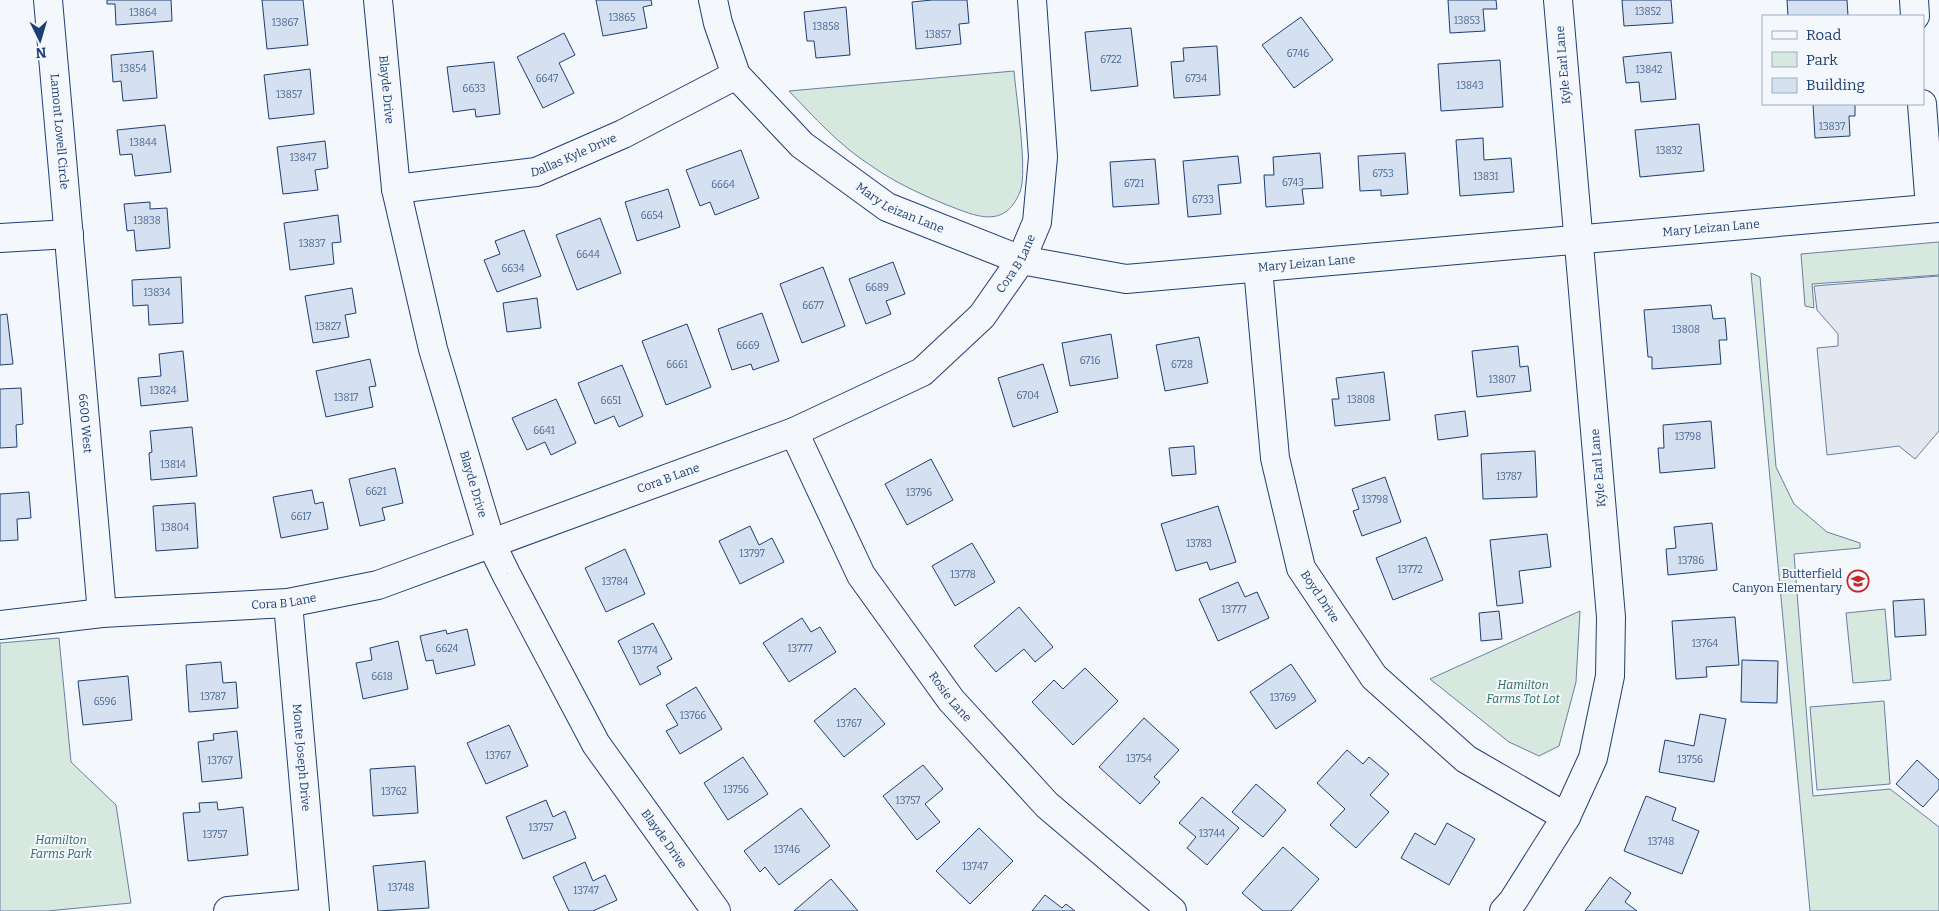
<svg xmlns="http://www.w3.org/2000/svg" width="1939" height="911" viewBox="0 0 1939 911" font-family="Bitter,serif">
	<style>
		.green { fill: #d7e8df; stroke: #687fa3 }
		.parking { fill: #e3e8f0; stroke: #687fa3 }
		.building { fill: #d5e0f0; stroke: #1d3f73 }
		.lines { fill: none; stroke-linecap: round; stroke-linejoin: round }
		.minor-casing { stroke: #1d3f73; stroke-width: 30 }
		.minor { stroke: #f4f7fb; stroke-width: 28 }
		.labels { text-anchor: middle; stroke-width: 4; stroke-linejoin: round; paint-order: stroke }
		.number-label { font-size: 10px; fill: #4b6792 }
		.street-label { font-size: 12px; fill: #1d3f73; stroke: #f4f7fb }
		.poi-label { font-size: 12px; fill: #1d3f73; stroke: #f4f7fb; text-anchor: end }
		.park-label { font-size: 12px; font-style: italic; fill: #2c6c60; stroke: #f4f7fb }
	</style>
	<rect width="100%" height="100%" fill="#f4f7fb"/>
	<!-- green -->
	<path class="green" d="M1014,71C1016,96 1028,172 1020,192C1004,230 976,216 947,205C920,194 894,182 870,165C839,145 814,117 789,91Z
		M1939,242V275L1812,284L1814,308L1805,306L1801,254Z
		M1751,273L1760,277L1776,467L1794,504L1827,532L1860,543V548L1794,554L1813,796L1890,789L1939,827V911H1810Z
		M1885,609L1891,680L1853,683L1846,613Z
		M1580,611L1576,682L1559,746L1539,756L1509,742L1430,679Z
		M59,638L71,762L116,805L131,903L47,911H0V643Z
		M1884,701L1890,784L1817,790L1810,707Z"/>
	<!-- parking -->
	<path class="parking" d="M1939,276V431L1915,459L1899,446L1827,455L1817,348L1838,346V334L1817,310L1814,286Z"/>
	<!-- building -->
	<path class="building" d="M107,0H171L172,21L116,25L115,4H107Z
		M262,0H303L308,45L267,49Z
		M596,0H651L652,5L643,7L647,28L603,36Z
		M932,0H967L969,23L959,24L961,44L916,49L912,2Z
		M1448,0H1496L1497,9H1483L1485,31L1450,33Z
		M1622,0H1671L1673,23L1624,26Z
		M1787,0H1847L1848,16H1788Z
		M846,7L850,55L816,58L814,41H807L804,12Z
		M1301,17L1333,60L1294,88L1262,45Z
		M1131,28L1138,86L1091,91L1085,32Z
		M564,33L575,55L559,63L574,93L543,108L517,57Z
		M1217,46L1220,95L1174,98L1171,62L1184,61L1183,48Z
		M153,51L157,98L123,101L121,81L113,82L111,55Z
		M1671,52L1676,99L1641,102L1639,82L1626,83L1623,57Z
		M1500,60L1503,107L1441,111L1438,64Z
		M494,62L500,114L476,117L475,109L453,112L447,67Z
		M310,69L314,114L269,119L264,75Z
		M1813,104H1855V116H1849L1850,136L1815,138Z
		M1699,124L1704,171L1640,177L1635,130Z
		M165,125L171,172L135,176L132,154L120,155L117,130Z
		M1483,138L1484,160L1511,158L1514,192L1460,196L1456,140Z
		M325,141L328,168L315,170L318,190L283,194L277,147Z
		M741,150L759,198L715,215L710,202L700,206L686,170Z
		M1320,153L1323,188L1302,189L1304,204L1266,207L1264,175H1274L1273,157Z
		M1405,153L1408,194L1381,196V190L1360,191L1358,156Z
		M1238,156L1241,183L1218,185L1221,214L1188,217L1183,161Z
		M1155,159L1159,204L1113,207L1110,162Z
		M668,189L680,227L637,241L625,202Z
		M150,202V209L167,208L170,248L136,251L134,230L127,231L124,204Z
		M338,215L341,242L332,243L334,264L290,270L284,223Z
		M600,218L621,273L577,290L556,235Z
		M524,230L541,276L497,292L484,260L500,254L495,241Z
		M893,262L905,294L886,301L891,314L866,324L849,279Z
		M823,267L845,326L802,343L780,284Z
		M181,277L183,323L149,325L148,305L133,306L132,280Z
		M352,288L356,313L345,315L349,337L313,343L305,296Z
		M537,298L541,328L507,332L503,303Z
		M1711,305L1713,319L1725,318L1727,340H1719L1721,364L1652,369V357H1648L1644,310Z
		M762,313L779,361L753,370L751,364L732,370L718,329Z
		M7,314L13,364L0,365V315Z
		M687,324L711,387L666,405L642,341Z
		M1111,334L1118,378L1070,386L1062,343Z
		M1199,337L1208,383L1165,391L1156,345Z
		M1518,346L1520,367L1528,366L1531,391L1477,397L1472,351Z
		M183,351L188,401L141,406L138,378L161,376L159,354Z
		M370,359L376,386L369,387L373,407L326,417L316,371Z
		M1043,364L1058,412L1013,427L998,378Z
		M622,365L643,416L619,427L614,416L595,424L578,383Z
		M1384,372L1390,420L1335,426L1332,399H1339L1336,378Z
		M21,388L23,424L16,425L17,447L0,448V389Z
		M556,399L576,443L551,455L545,442L527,450L512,418Z
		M1465,411L1468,436L1438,440L1435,415Z
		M1711,421L1715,468L1660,473L1658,448H1664L1663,425Z
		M192,427L197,476L151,480L149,453L152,452L150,431Z
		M1194,446L1196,474L1172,476L1169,448Z
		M1535,451L1537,497L1483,499L1481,454Z
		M931,459L953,500L907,525L885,484Z
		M395,468L403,503L382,508L385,520L360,526L349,479Z
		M1385,477L1401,522L1362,536L1353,511L1359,509L1352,489Z
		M312,490L315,504L323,502L328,529L281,538L273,497Z
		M29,492L31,518L17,519L18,540L0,541V494Z
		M195,503L198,548L156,551L153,506Z
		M1218,506L1236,562L1210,570L1207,562L1176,571L1161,524Z
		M1712,523L1717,570L1668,575L1666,549L1676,548L1674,527Z
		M750,526L759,545L772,538L784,562L740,584L719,541Z
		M1547,534L1551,567L1519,571L1523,603L1497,606L1490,540Z
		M1426,537L1443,580L1393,600L1376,558Z
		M972,543L995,582L955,606L932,566Z
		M625,549L645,594L606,612L585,568Z
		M1238,582L1245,597L1257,592L1269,618L1218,641L1199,599Z
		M1924,599L1926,635L1895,637L1893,601Z
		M1019,607L1053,647L1035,662L1024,649L996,672L974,646Z
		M1499,611L1502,639L1481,641L1479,613Z
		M1735,617L1739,665L1706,667L1707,677L1676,679L1672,621Z
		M802,618L811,632L820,627L836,652L789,682L763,643Z
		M653,623L672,659L657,667L661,674L640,685L618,641Z
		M467,629L475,665L436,674L433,660L426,661L420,636L446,630L447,634Z
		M398,641L408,689L363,699L356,663L372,660L370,648Z
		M1742,660L1778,661L1777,703L1741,702Z
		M221,662L223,683L236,682L238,708L189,712L186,665Z
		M1291,664L1316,701L1276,729L1250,692Z
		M1085,668L1118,701L1073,745L1032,702L1054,680L1063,689Z
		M128,676L132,720L83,725L78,681Z
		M696,687L722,729L680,754L666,731L678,725L666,705Z
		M855,688L885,724L844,757L814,721Z
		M1700,714L1726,719L1714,782L1659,772L1665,740L1694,746Z
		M1144,718L1179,750L1154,777L1160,782L1140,804L1099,767Z
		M509,725L528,766L486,784L467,743Z
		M237,731L242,778L202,782L198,742L214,740L213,734Z
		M1347,750L1363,764L1369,757L1389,774L1370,795L1389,812L1356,848L1330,825L1345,809L1317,783Z
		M743,757L768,794L728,820L704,783Z
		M1917,760L1939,780V789L1923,807L1896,784Z
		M923,765L943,789L925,804L940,822L917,840L883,796Z
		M415,766L418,813L373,816L370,769Z
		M1256,784L1286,810L1263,837L1232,812Z
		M1646,796L1676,808L1672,820L1699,831L1682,874L1624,851Z
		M1202,797L1239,828L1207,865L1187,848L1196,837L1179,823Z
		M546,800L553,817L565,811L576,838L523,859L506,817Z
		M217,802L218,810L243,807L248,855L188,861L183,813L200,812L199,803Z
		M801,808L830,846L779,885L765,867L760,872L744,851Z
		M1447,823L1475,839L1449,885L1401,858L1415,833L1435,845Z
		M979,828L1013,861L970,904L936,871Z
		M1283,847L1319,879L1291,911H1263L1242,893Z
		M425,861L429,908L378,911L373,866Z
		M585,862L593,881L605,875L617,900L593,911H569L553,877Z
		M1610,877L1631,893L1625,902L1637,911H1585Z
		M831,879L858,911H794Z
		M1045,895L1062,908L1066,904L1075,911H1032Z"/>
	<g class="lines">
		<!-- minor casing -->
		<g class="minor-casing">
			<g id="minor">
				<path id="s1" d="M48,0L102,613"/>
				<path id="s2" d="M378,0L396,189L433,349L491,543L506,574L596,744L716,911"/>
				<path id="s3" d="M713,0L718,23L736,75L802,145L887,207L1021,260L1126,279L1939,208"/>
				<path d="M1914,0L1915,16"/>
				<path d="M1922,104L1930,208"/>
				<path id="s4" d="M396,189L536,172L623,134L736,75"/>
				<path d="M0,238L69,234"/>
				<path id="s5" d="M1258,268L1275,458L1301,568L1374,677L1466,759L1566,817"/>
				<path id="s6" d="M794,432L861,575L951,700L1047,805L1172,911"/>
				<path id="s7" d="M288,603L315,911"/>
				<path id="s8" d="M0,625L102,613L288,603L378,585L794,432L922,372L982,316L1021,260L1037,222L1043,157L1032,0"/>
				<path d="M228,911L314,903"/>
				<path d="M1504,911L1513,901L1566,817L1593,758L1610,676L1611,617L1558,0"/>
			</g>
		</g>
		<!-- minor -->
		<use href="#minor" class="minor"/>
	</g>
	<!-- icons -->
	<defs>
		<g id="school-ring" transform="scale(1.125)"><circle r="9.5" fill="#f4f7fb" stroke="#c62828" stroke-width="1.5"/><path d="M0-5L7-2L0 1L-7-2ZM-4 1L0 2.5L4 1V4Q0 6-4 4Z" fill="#c62828"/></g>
	</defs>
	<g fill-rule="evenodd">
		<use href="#school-ring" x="1858" y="581"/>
	</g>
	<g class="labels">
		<!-- number labels -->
		<g class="number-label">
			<text x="1648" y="15">13852</text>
			<text x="143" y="16">13864</text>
			<text x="622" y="21">13865</text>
			<text x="1467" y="24">13853</text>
			<text x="285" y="26">13867</text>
			<text x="826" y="30">13858</text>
			<text x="938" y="38">13857</text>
			<text x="1298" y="57">6746</text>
			<text x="1111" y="63">6722</text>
			<text x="133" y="72">13854</text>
			<text x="1649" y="73">13842</text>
			<text x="547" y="82">6647</text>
			<text x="1196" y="82">6734</text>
			<text x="1470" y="89">13843</text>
			<text x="474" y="92">6633</text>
			<text x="289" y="98">13857</text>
			<text x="1832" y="130">13837</text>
			<text x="143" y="146">13844</text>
			<text x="1669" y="154">13832</text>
			<text x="303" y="161">13847</text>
			<text x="1383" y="177">6753</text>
			<text x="1486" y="180">13831</text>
			<text x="1293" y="186">6743</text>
			<text x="1134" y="187">6721</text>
			<text x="723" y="188">6664</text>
			<text x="1203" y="203">6733</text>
			<text x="652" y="219">6654</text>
			<text x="147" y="224">13838</text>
			<text x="312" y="247">13837</text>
			<text x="588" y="258">6644</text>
			<text x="513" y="272">6634</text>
			<text x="877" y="291">6689</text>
			<text x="157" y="296">13834</text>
			<text x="813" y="309">6677</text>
			<text x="328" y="330">13827</text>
			<text x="1686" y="333">13808</text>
			<text x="748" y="349">6669</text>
			<text x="1090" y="364">6716</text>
			<text x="677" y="368">6661</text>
			<text x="1182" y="368">6728</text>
			<text x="1502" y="383">13807</text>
			<text x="163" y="394">13824</text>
			<text x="1028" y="399">6704</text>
			<text x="346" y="401">13817</text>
			<text x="1361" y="403">13808</text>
			<text x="611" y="404">6651</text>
			<text x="544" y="434">6641</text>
			<text x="1688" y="440">13798</text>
			<text x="173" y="468">13814</text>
			<text x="1509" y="480">13787</text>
			<text x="376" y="495">6621</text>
			<text x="919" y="496">13796</text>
			<text x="1375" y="503">13798</text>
			<text x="301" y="520">6617</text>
			<text x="175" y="531">13804</text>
			<text x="1199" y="547">13783</text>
			<text x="752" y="557">13797</text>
			<text x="1691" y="564">13786</text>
			<text x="1410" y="573">13772</text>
			<text x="963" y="578">13778</text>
			<text x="615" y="585">13784</text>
			<text x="1234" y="613">13777</text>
			<text x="1705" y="647">13764</text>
			<text x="447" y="652">6624</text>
			<text x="800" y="652">13777</text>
			<text x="645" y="654">13774</text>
			<text x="382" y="680">6618</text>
			<text x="213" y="700">13787</text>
			<text x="1283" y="701">13769</text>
			<text x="105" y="705">6596</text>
			<text x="693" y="719">13766</text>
			<text x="849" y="727">13767</text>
			<text x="498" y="759">13767</text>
			<text x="1139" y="762">13754</text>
			<text x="1690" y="763">13756</text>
			<text x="220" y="764">13767</text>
			<text x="736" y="793">13756</text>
			<text x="394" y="795">13762</text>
			<text x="908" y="804">13757</text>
			<text x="541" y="831">13757</text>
			<text x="1212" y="837">13744</text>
			<text x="215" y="838">13757</text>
			<text x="1661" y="845">13748</text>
			<text x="787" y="853">13746</text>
			<text x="975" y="870">13747</text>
			<text x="401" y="891">13748</text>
			<text x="586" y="894">13747</text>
		</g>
		<!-- street labels -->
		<g class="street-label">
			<text transform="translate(1563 65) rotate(-95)" y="4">Kyle Earl Lane</text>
			<text dy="4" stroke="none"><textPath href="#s2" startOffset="90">Blayde Drive</textPath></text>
			<text dy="4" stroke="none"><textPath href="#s1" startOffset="132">Lamont Lowell Circle</textPath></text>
			<text dy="4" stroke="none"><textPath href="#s4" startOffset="182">Dallas Kyle Drive</textPath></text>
			<text dy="4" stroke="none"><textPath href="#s3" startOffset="292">Mary Leizan Lane</textPath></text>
			<text dy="4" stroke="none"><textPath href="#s3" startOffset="1118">Mary Leizan Lane</textPath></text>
			<text dy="4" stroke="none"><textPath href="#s8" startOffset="1110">Cora B Lane</textPath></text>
			<text dy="4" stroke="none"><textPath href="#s3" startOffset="712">Mary Leizan Lane</textPath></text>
			<text dy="4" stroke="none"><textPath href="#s1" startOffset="425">6600 West</textPath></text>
			<text transform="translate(1598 468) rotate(-95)" y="4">Kyle Earl Lane</text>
			<text dy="4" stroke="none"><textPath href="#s8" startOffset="690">Cora B Lane</textPath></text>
			<text dy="4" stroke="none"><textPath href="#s2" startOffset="495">Blayde Drive</textPath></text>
			<text dy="4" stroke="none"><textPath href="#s5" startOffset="338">Boyd Drive</textPath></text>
			<text dy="4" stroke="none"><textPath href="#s8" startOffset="285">Cora B Lane</textPath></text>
			<text dy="4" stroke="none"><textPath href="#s6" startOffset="309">Rosie Lane</textPath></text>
			<text dy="4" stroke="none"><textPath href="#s7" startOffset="155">Monte Joseph Drive</textPath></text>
			<text dy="4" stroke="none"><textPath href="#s2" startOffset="900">Blayde Drive</textPath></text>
		</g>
		<!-- poi labels -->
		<g class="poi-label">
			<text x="1842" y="578">Butterfield<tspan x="1842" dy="14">Canyon Elementary</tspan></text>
		</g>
		<!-- park labels -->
		<g class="park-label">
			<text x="1523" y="689">Hamilton<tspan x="1523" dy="14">Farms Tot Lot</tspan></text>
			<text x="61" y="844">Hamilton<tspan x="61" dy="14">Farms Park</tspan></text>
		</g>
	</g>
	<!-- legend -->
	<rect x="1762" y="15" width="162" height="90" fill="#f4f7fb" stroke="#9eadc5"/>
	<rect x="1772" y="31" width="25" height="8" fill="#f4f7fb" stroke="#9eadc5"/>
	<text x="1806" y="40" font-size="15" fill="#1d3f73">Road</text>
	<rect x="1772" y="52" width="25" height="15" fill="#d7e8df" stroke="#9eadc5"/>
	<text x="1806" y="65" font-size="15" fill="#1d3f73">Park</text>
	<rect x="1772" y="78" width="25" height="15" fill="#d5e0f0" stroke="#9eadc5"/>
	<text x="1806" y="90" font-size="15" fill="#1d3f73">Building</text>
	<!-- north arrow -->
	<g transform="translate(40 40) rotate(175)" stroke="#f4f7fb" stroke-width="4" paint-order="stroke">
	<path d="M0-4L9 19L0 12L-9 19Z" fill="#1d3f73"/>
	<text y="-8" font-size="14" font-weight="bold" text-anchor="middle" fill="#1d3f73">N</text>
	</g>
</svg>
